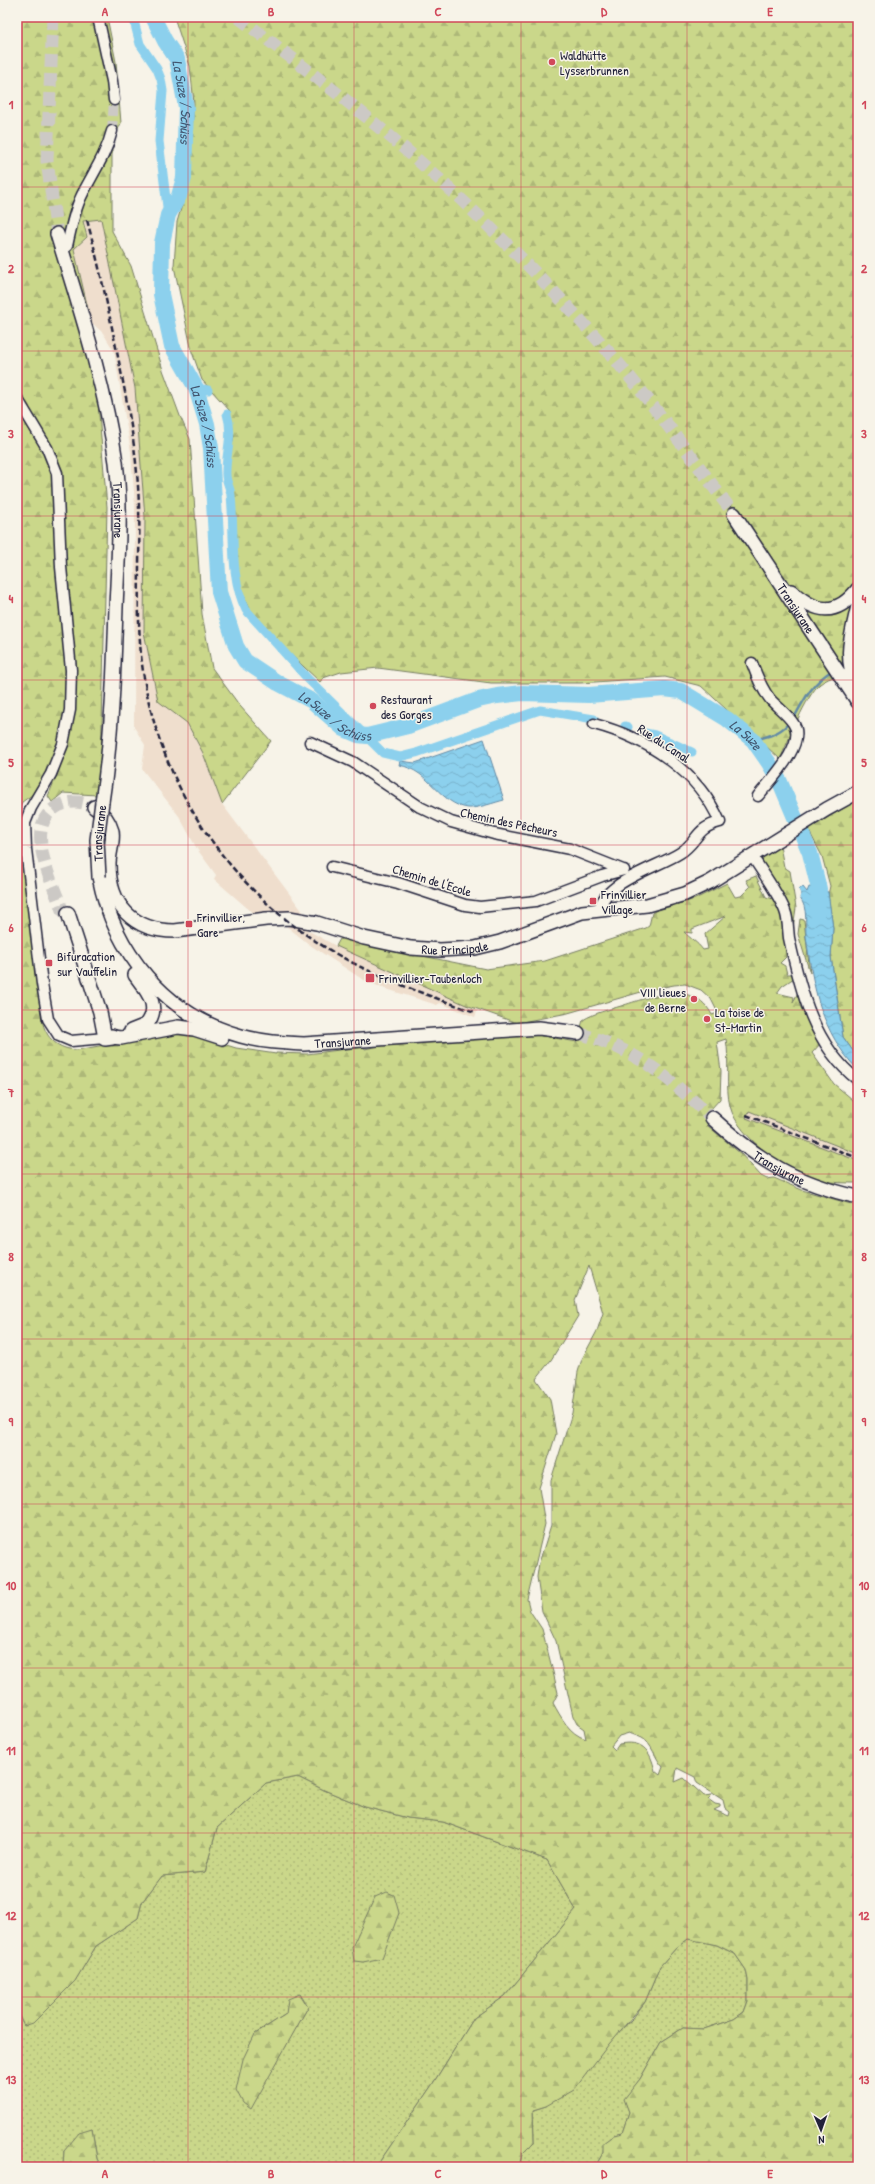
<svg xmlns="http://www.w3.org/2000/svg" width="875" height="2184" viewBox="0 0 875 2184" font-family="'Patrick Hand',sans-serif">
	<style>
		.built { fill: #efdecd }
		.green { fill: url(#green-dots); stroke: #767c62; fill-rule: evenodd }
		.forest { fill: url(#forest-firs); stroke: #767c62; fill-rule: evenodd }
		.water { fill: url(#water-waves); stroke: #628aa6 }
		.lines { fill: none; stroke-linecap: round; stroke-linejoin: round }
		.stream { stroke: #628aa6; stroke-width: 2.5 }
		.canal { stroke: #8cd0ed; stroke-width: 9 }
		.river { stroke: #8cd0ed; stroke-width: 16 }
		.minor-tunnel { stroke: #ccc9c5; stroke-width: 10; stroke-dasharray: 10 5; stroke-linecap: butt }
		.major-tunnel { stroke: #ccc9c5; stroke-width: 13; stroke-dasharray: 13 6; stroke-linecap: butt }
		.minor-casing { stroke: #22223b; stroke-width: 13 }
		.major-casing { stroke: #22223b; stroke-width: 16 }
		.highway-casing { stroke: #22223b; stroke-width: 18 }
		.minor { stroke: #f7f3e8; stroke-width: 10 }
		.major { stroke: #f7f3e8; stroke-width: 13 }
		.highway { stroke: #f7f3e8; stroke-width: 15 }
		.rail { stroke: #22223b; stroke-width: 2.5; stroke-dasharray: 6 3; stroke-linecap: butt }
		.major-bridge-casing { stroke: #22223b; stroke-width: 16; stroke-linecap: butt }
		.major-bridge { stroke: #f7f3e8; stroke-width: 13 }
		.grid { fill: none; stroke: #d1495b; stroke-width: 1; stroke-opacity: 0.55 }
		.poi-dot { fill: #d1495b; stroke: #f7f3e8; stroke-width: 1.5 }
		.labels { text-anchor: middle; stroke-width: 3; stroke-linejoin: round; paint-order: stroke }
		.poi-label { font-size: 13px; fill: #22223b; stroke: #f7f3e8; text-anchor: start }
		.street-label { font-size: 13px; fill: #22223b; stroke: #f7f3e8 }
		.water-label { font-size: 14px; font-style: italic; fill: #425670; stroke: #f7f3e8 }
		.neatline { fill: none; stroke: #d1495b; stroke-width: 1.5 }
		.grid-label { font-size: 13px; text-anchor: middle; font-weight: bold; fill: #d1495b }
	</style>
	<defs>
		<pattern id="green-dots" width="8" height="8" patternUnits="userSpaceOnUse"><rect width="8" height="8" fill="#cad78a"/><path d="M2 2h.1M6 6h.1" fill="none" stroke="#adb878" stroke-width="1.8" stroke-linecap="round"/></pattern>
		<pattern id="forest-firs" width="22" height="20" patternUnits="userSpaceOnUse"><rect width="22" height="20" fill="#cad78a"/><path d="M5 1l3.5 6h-7zM16 11l3.5 6h-7z" fill="#adb878"/></pattern>
		<pattern id="water-waves" width="16" height="10" patternUnits="userSpaceOnUse"><rect width="16" height="10" fill="#8cd0ed"/><path d="M0 5q4-4 8 0t8 0" fill="none" stroke="#78b2cc"/></pattern>
	</defs>
	<rect width="100%" height="100%" fill="#f7f3e8"/>
	<filter id="ink" filterUnits="userSpaceOnUse"><feTurbulence type="fractalNoise" baseFrequency=".025" numOctaves="2"/><feDisplacementMap in="SourceGraphic" scale="8" xChannelSelector="R" yChannelSelector="G"/><feConvolveMatrix kernelMatrix="1 2 1 2 8 2 1 2 1" color-interpolation-filters="sRGB"/></filter>
	<g filter="url(#ink)">
		<!-- built -->
		<path class="built" d="M101,218L135,388L145,517L144,632L158,701L187,723L203,753L222,804L303,912L302,927L336,946L478,1009L475,1017L440,1003L437,1005L380,987L362,979L310,945L270,913H253L214,879L216,875L197,849L179,816L142,769L145,745L134,727L135,506L131,452L114,351L103,333L91,322L74,249L87,237L83,221Z
			M749,1111L858,1154V1161L745,1118Z"/>
		<!-- green -->
		<path class="green" d="M298,1777L324,1790L365,1807L408,1818L443,1822L547,1860L576,1910L505,1996L474,2018L432,2085L376,2167H102L97,2159L92,2129L64,2151L63,2167H17V2012L24,2026L75,1981L96,1946L138,1918L142,1902L162,1876L205,1872L217,1828L266,1783ZM399,1913L373,1958L363,1962ZM308,2007L250,2108L255,2034L286,2014Z
			M688,1939L717,1945L735,1954L746,1970L748,1980V2001L744,2012L734,2019L704,2029L683,2028L661,2042L640,2079L625,2099L629,2112L622,2133L614,2135L604,2143L603,2153L595,2167H519L522,2154L534,2142L533,2110L546,2106L633,2018L645,2002L660,1966L676,1948Z"/>
		<!-- forest -->
		<path class="forest" d="M17,17H107L116,62L121,123L112,143V231L131,266L163,370L180,416L190,439L202,614L212,668L240,706L271,741L222,804L203,753L187,723L158,701L144,632L145,517L135,388L101,219L83,221L87,237L74,249L91,322L107,507L101,769L97,795L63,793L52,802L48,796L59,770H47L32,795L22,802L19,812L22,814L19,830L42,1020C46,1039 58,1049 77,1050L182,1031L236,1048L276,1054V1053L307,1054L364,1047L365,1049L383,1045L532,1034L577,1042L583,1020C594,1013 608,1010 621,1006C650,997 694,979 712,1015L718,1013L711,999L701,990L685,984L674,985L648,990L568,1013L517,1023L466,1005L336,946L340,939L486,969L545,961L646,928L649,926L652,913L655,911L695,899L727,883L735,897L741,896L750,887L746,880L756,876L766,897L778,900C786,917 787,938 786,957L780,963L785,966L787,974H794V978L782,986L777,993L794,997L793,1003L798,992L800,1006L821,1043L812,1053L834,1084L858,1104V1154L749,1111L746,1118L858,1161V1183C847,1183 835,1183 824,1181C792,1175 738,1139 730,1106C725,1087 730,1061 726,1039L717,1042L721,1071L720,1099L711,1109L716,1115L707,1125L741,1154L761,1176L767,1179L774,1178L802,1190L858,1206V2167H595L603,2153V2143L614,2135L622,2133L629,2112L624,2099L640,2079L661,2042L683,2028L704,2029L734,2019L744,2012L748,2001V1980L746,1970L735,1954L717,1945L688,1939L676,1948L660,1966L645,2002L609,2044L574,2090L546,2106L533,2110L534,2142L522,2154L519,2167H376L432,2085L474,2018L505,1996L576,1910L547,1860L443,1822L408,1818L365,1807L324,1790L298,1777L266,1783L217,1828L205,1872L162,1876L142,1902L138,1918L96,1946L75,1981L33,2023L24,2026L17,2012ZM726,916L705,934L708,949L703,950C697,942 691,939 684,932L692,933V929ZM589,1266L603,1313L597,1331L582,1359L578,1372L572,1413L551,1480V1525L539,1563L537,1577L542,1611L556,1641L573,1716L577,1724L584,1729L586,1739C569,1734 561,1717 553,1703L558,1693L553,1672L542,1629L530,1611L527,1599L545,1524L539,1488L556,1434L550,1399L536,1379L551,1360L578,1316L575,1300ZM629,1733C634,1735 638,1736 642,1738C652,1743 655,1759 663,1767L660,1775L655,1771C650,1749 642,1740 619,1744L615,1750L611,1746L619,1736ZM677,1768L695,1777L697,1783L723,1800L725,1808L730,1812L729,1816L714,1810L720,1807V1805L715,1804L708,1799L712,1795L704,1796L684,1778L675,1782Z
			M174,17H858V675C846,673 830,676 820,684C806,695 788,742 780,759L701,686L665,677L581,683H491L378,668L341,672L323,678L320,682L254,620L239,583L235,562L226,475L234,436L230,411L202,380L192,352L174,266L177,222L185,195L190,160L194,103L190,66Z
			M858,800V1058L843,1037L831,957L833,928L828,895L830,886L822,856L808,829Z
			M780,846L784,867L790,871L796,908L793,928L762,865L763,856Z
			M800,919L804,920L810,973L798,934Z
			M387,1892L394,1895L399,1913L382,1958L363,1962L354,1961L352,1947L375,1897Z
			M300,1994L308,2007L251,2109L243,2103L236,2090L243,2059L255,2034L286,2014L288,1999Z
			M92,2129L97,2159L102,2167H63L64,2151L79,2133Z"/>
		<!-- water -->
		<path class="water" d="M484,739L504,800C496,802 476,809 468,808C439,804 431,771 399,765L400,761L415,763Z
			M803,887L807,892L809,887L828,892L833,928L831,957L843,1037L858,1058V1070C821,1032 813,988 806,936C805,924 808,908 800,898L801,894L799,889Z"/>
		<g class="lines">
			<!-- stream -->
			<path class="stream" d="M794,718C804,699 814,681 833,670
				M753,740C767,737 779,734 789,723"/>
			<!-- canal -->
			<path class="canal" d="M133,17L140,44L157,69L161,79L163,91L159,141L168,215
				M196,388L208,390
				M227,414C234,436 225,454 226,475C226,482 231,489 231,496C235,534 229,576 246,610L308,679L383,753L400,757L416,753L540,710L594,719
				M625,726L628,727
				M645,733L655,735L692,752"/>
			<!-- river -->
			<path class="river" id="s1" d="M153,17L165,41L177,59L186,107L184,178L179,196L168,215L162,243L161,294L172,346L196,388L207,424L211,448L219,592L236,646L245,661L278,683L312,701L344,729L358,735L367,736L408,726L478,700L497,696L522,693L589,695L664,689L681,691L727,719L753,740L769,763L780,782L810,853L819,889L817,912"/>
			<!-- minor-tunnel -->
			<path class="minor-tunnel" d="M112,131L114,100"/>
			<!-- major-tunnel -->
			<path class="major-tunnel" d="M53,17L47,161L57,234
				M238,17C317,77 396,137 468,206C518,254 567,304 613,357C656,407 694,461 734,514
				M68,913L62,910C53,882 21,826 58,806C70,800 83,801 94,807
				M578,1033C640,1051 666,1076 712,1118"/>
			<!-- minor casing -->
			<g class="minor-casing">
				<path id="minor" d="M98,17L112,81L114,100
					M67,246C71,228 74,211 82,195C93,173 106,155 112,131
					M17,398L47,448L57,473L61,567L71,670L70,710L63,744L51,774L31,808L25,823L26,849L42,984L48,1019L59,1036L71,1041L105,1038
					M752,663C757,676 761,688 770,699C777,707 787,714 793,723C808,743 769,782 758,796
					M594,724C647,738 698,771 720,822C695,828 698,842 680,853C658,867 606,881 599,909
					M310,742L353,762L420,807L451,822L494,834L570,849L623,870
					M752,856C761,870 782,899 786,914C788,921 788,930 789,938C800,989 814,1047 858,1080
					M332,867L398,883L465,905L480,907L536,901L602,876L624,870"/>
			</g>
			<!-- major casing -->
			<g class="major-casing">
				<g id="major">
					<path id="s2" d="M57,234C80,309 105,385 116,462C122,510 118,559 116,607C114,673 112,737 102,802"/>
					<path id="s3" d="M734,514L858,702"/>
					<path d="M791,591C816,613 836,617 858,589"/>
					<path d="M858,606C851,637 843,658 858,689"/>
					<path id="s4" d="M94,807C103,813 109,820 112,831C114,841 109,853 109,864C109,905 133,931 175,931L266,919L289,918L317,923L364,938L411,948L440,950L475,948L500,942L582,912L647,905L685,894L710,882L827,809L858,792"/>
					<path id="s5" d="M99,877C114,952 165,1015 241,1036C262,1042 283,1043 304,1044L539,1028L578,1033"/>
					<path d="M68,913L100,1012L105,1038"/>
					<path d="M131,1031L146,1025C162,1007 146,990 135,975"/>
					<path d="M112,1037L121,1038L178,1027L194,1029L222,1038"/>
					<path id="s6" d="M712,1118C759,1161 795,1183 858,1197"/>
				</g>
			</g>
			<!-- highway casing -->
			<g class="highway-casing">
				<path id="highway" d="M105,1038L112,1037"/>
			</g>
			<!-- minor -->
			<use href="#minor" class="minor"/>
			<!-- major -->
			<use href="#major" class="major"/>
			<!-- highway -->
			<use href="#highway" class="highway"/>
			<!-- rail -->
			<path class="rail" d="M87,220C99,264 108,308 117,352C126,396 135,440 138,486C142,545 135,605 142,664C157,783 229,891 333,952C377,978 427,995 475,1012
				M746,1115L858,1158"/>
			<!-- major-bridge casing -->
			<g class="major-bridge-casing">
				<g id="major-bridge">
					<path id="s7" d="M99,877L97,840L102,802"/>
				</g>
			</g>
			<!-- major-bridge -->
			<use href="#major-bridge" class="major-bridge"/>
		</g>
	</g>
	<!-- grid -->
	<path class="grid" d="M188,17V2167M354,17V2167M521,17V2167M687,17V2167M17,187H858M17,351H858M17,516H858M17,680H858M17,845H858M17,1010H858M17,1174H858M17,1339H858M17,1504H858M17,1668H858M17,1833H858M17,1997H858"/>
	<!-- markers -->
	<g class="poi-dot">
		<circle cx="552" cy="62" r="4"/>
		<circle cx="373" cy="706" r="4"/>
		<rect x="589" y="897" width="8" height="8" rx="2"/>
		<rect x="185" y="920" width="8" height="8" rx="2"/>
		<rect x="45" y="959" width="8" height="8" rx="2"/>
		<rect x="365" y="973" width="10" height="10" rx="2"/>
		<circle cx="694" cy="999" r="4"/>
		<circle cx="707" cy="1019" r="4"/>
	</g>
	<g class="labels">
		<!-- poi labels -->
		<g class="poi-label">
			<text x="560" y="60">Waldhütte<tspan x="560" dy="15">Lysserbrunnen</tspan></text>
			<text x="381" y="704">Restaurant<tspan x="381" dy="15">des Gorges</tspan></text>
			<text x="601" y="899">Frinvillier<tspan x="601" dy="15">Village</tspan></text>
			<text x="197" y="922">Frinvillier,<tspan x="197" dy="15">Gare</tspan></text>
			<text x="57" y="961">Bifuracation<tspan x="57" dy="15">sur Vauffelin</tspan></text>
			<text x="379" y="983">Frinvillier-Taubenloch</text>
			<text x="686" y="997" text-anchor="end">VIII lieues<tspan x="686" dy="15">de Berne</tspan></text>
			<text x="715" y="1017">La toise de<tspan x="715" dy="15">St-Martin</tspan></text>
		</g>
		<!-- street labels -->
		<g class="street-label">
			<text dy="5" stroke="none"><textPath href="#s2" startOffset="284">Transjurane</textPath></text>
			<text dy="5" stroke="none"><textPath href="#s3" startOffset="113">Transjurane</textPath></text>
			<text transform="translate(664 743) rotate(33)" y="5">Rue du Canal</text>
			<text transform="translate(509 822) rotate(12)" y="5">Chemin des Pêcheurs</text>
			<text dy="5" stroke="none"><textPath href="#s7" startOffset="44">Transjurane</textPath></text>
			<text transform="translate(432 880) rotate(17)" y="5">Chemin de l'Ecole</text>
			<text dy="5" stroke="none"><textPath href="#s4" startOffset="455">Rue Principale</textPath></text>
			<text dy="5" stroke="none"><textPath href="#s5" startOffset="327">Transjurane</textPath></text>
			<text dy="5" stroke="none"><textPath href="#s6" startOffset="84">Transjurane</textPath></text>
		</g>
		<!-- water labels -->
		<g class="water-label">
			<text dy="5" stroke="none"><textPath href="#s1" startOffset="92">La Suze / Schüss</textPath></text>
			<text dy="5" stroke="none"><textPath href="#s1" startOffset="429">La Suze / Schüss</textPath></text>
			<text dy="5" stroke="none"><textPath href="#s1" startOffset="777">La Suze / Schüss</textPath></text>
			<text dy="5" stroke="none"><textPath href="#s1" startOffset="1215">La Suze</textPath></text>
		</g>
	</g>
	<!-- margin -->
	<rect width="875" height="2184" fill="none" stroke="#f7f3e8" stroke-width="44"/>
	<!-- north arrow -->
	<g transform="translate(821 2130) rotate(178)" stroke="#f7f3e8" stroke-width="3" paint-order="stroke">
	<path d="M0-3L7 15L0 10L-7 15Z" fill="#22223b"/>
	<text y="-6" font-size="11" font-weight="bold" text-anchor="middle" fill="#22223b">N</text>
	</g>
	<rect x="22" y="22" width="831" height="2140" class="neatline"/>
	<g class="grid-label">
		<text x="105" y="16">A</text>
		<text x="271" y="16">B</text>
		<text x="438" y="16">C</text>
		<text x="604" y="16">D</text>
		<text x="770" y="16">E</text>
		<text x="11" y="109">1</text>
		<text x="864" y="109">1</text>
		<text x="11" y="273">2</text>
		<text x="864" y="273">2</text>
		<text x="11" y="438">3</text>
		<text x="864" y="438">3</text>
		<text x="11" y="603">4</text>
		<text x="864" y="603">4</text>
		<text x="11" y="767">5</text>
		<text x="864" y="767">5</text>
		<text x="11" y="932">6</text>
		<text x="864" y="932">6</text>
		<text x="11" y="1097">7</text>
		<text x="864" y="1097">7</text>
		<text x="11" y="1261">8</text>
		<text x="864" y="1261">8</text>
		<text x="11" y="1426">9</text>
		<text x="864" y="1426">9</text>
		<text x="11" y="1590">10</text>
		<text x="864" y="1590">10</text>
		<text x="11" y="1755">11</text>
		<text x="864" y="1755">11</text>
		<text x="11" y="1920">12</text>
		<text x="864" y="1920">12</text>
		<text x="11" y="2084">13</text>
		<text x="864" y="2084">13</text>
		<text x="105" y="2178">A</text>
		<text x="271" y="2178">B</text>
		<text x="438" y="2178">C</text>
		<text x="604" y="2178">D</text>
		<text x="770" y="2178">E</text>
	</g>
</svg>
